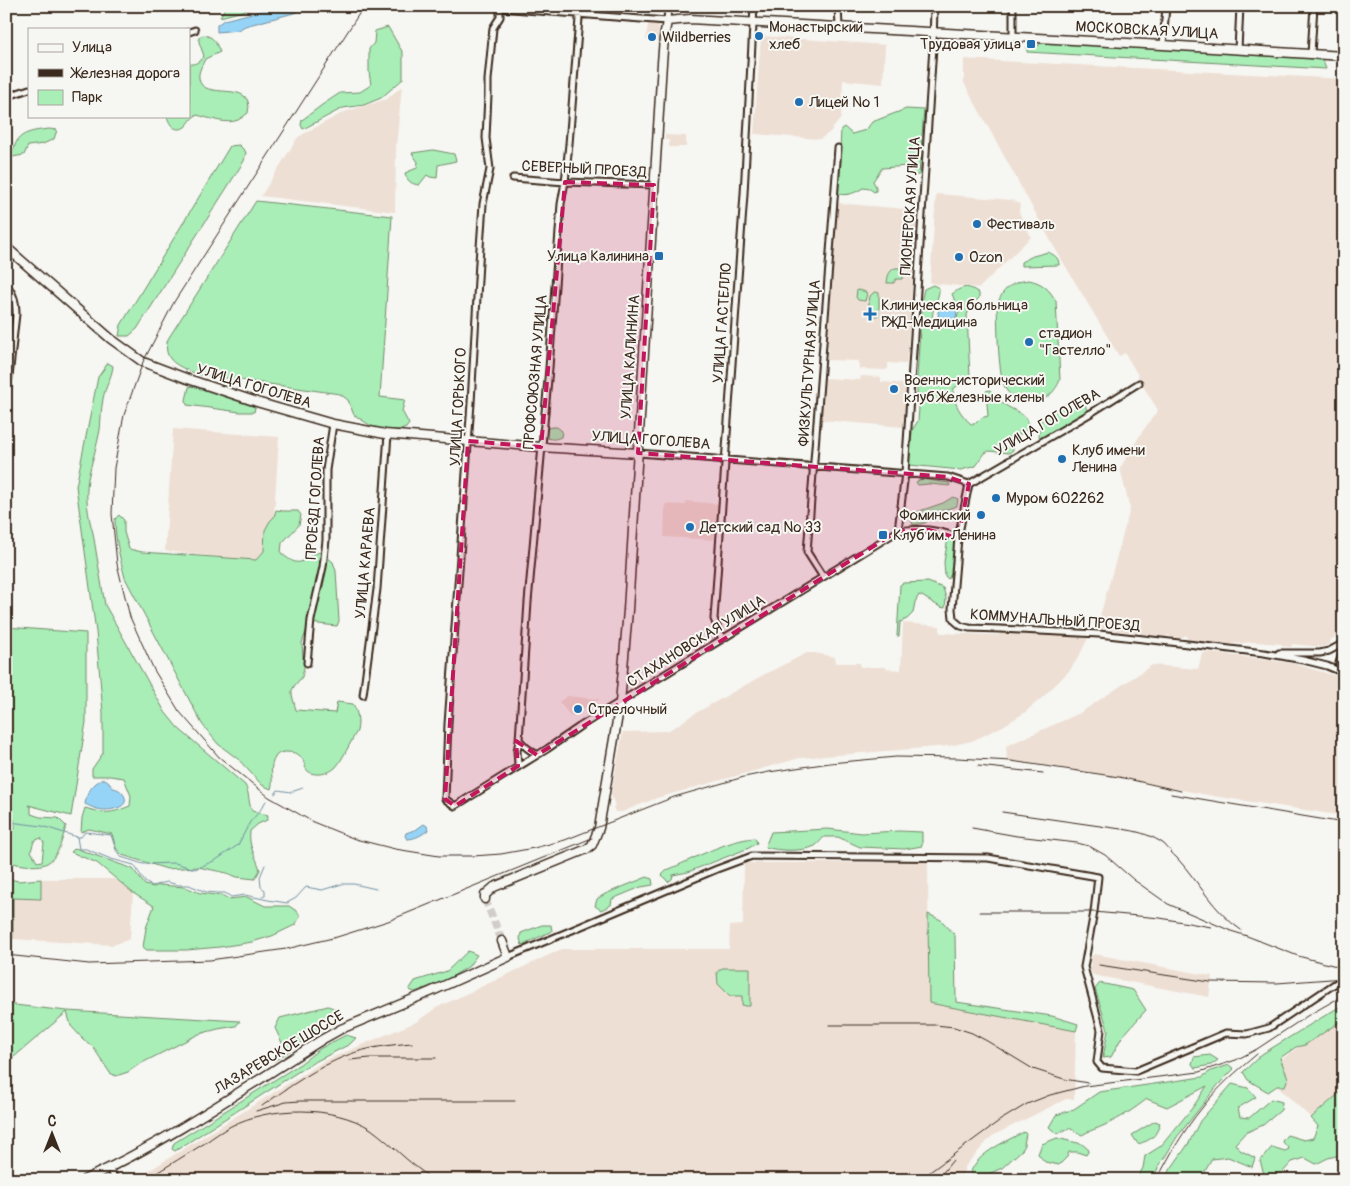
<svg xmlns="http://www.w3.org/2000/svg" width="1350" height="1186" viewBox="0 0 1350 1186" font-family="Pangolin,sans-serif">
	<style>
		.built { fill: #eedfd4 }
		.green { fill: #a9edb7; stroke: #728c6a; fill-rule: evenodd }
		.water { fill: #96d4f7; stroke: #7290a0 }
		.lines { fill: none; stroke-linecap: round; stroke-linejoin: round }
		.stream { stroke: #7290a0; stroke-width: 1 }
		.secondary-tunnel { stroke: #d1cdc8; stroke-width: 8; stroke-dasharray: 8 4; stroke-linecap: butt }
		.street-casing { stroke: #3b2a1e; stroke-width: 9 }
		.secondary-casing { stroke: #3b2a1e; stroke-width: 11 }
		.street { stroke: #f6f6f2; stroke-width: 5 }
		.secondary { stroke: #f6f6f2; stroke-width: 8 }
		.rail { stroke: #3b2a1e; stroke-width: 1 }
		.marked { fill: #c2185b; fill-opacity: 0.2; stroke: #c2185b; stroke-width: 4; stroke-dasharray: 10 6; stroke-linejoin: round }
		.poi-dot { fill: #1f6fb2; stroke: #f6f6f2; stroke-width: 2 }
		.labels { text-anchor: middle; stroke-width: 4; stroke-linejoin: round; paint-order: stroke }
		.poi-label { font-size: 15px; fill: #3b2a1e; stroke: #f6f6f2; text-anchor: start }
		.street-label { font-size: 15px; fill: #3b2a1e; stroke: #f6f6f2 }
	</style>
	<rect width="100%" height="100%" fill="#f6f6f2"/>
	<filter id="ink" filterUnits="userSpaceOnUse"><feTurbulence type="fractalNoise" baseFrequency=".02" numOctaves="2"/><feDisplacementMap in="SourceGraphic" scale="10" xChannelSelector="R" yChannelSelector="G"/><feConvolveMatrix kernelMatrix="1 2 1 2 8 2 1 2 1" color-interpolation-filters="sRGB"/></filter>
	<g filter="url(#ink)">
		<!-- built -->
		<path class="built" d="M659,23L658,41L646,40L648,24Z
			M761,36L885,45L883,84L843,80L841,118L830,132L820,139L754,134Z
			M964,59L1344,79V632L1330,640L1329,645L1321,647L1292,644L1291,647L1282,646V644L1254,642L1220,645L1189,641L1186,635L1179,639L1172,638L1169,635L1166,637L1103,629L1097,627L1130,509L1120,468L1142,432L1158,410L1143,386H1141L1139,383L1137,379L1139,377L1125,353L1119,356L1053,245L964,83Z
			M402,86L396,147L395,212L261,196L298,137L344,112L387,99Z
			M665,135L686,136V147H669V140H665Z
			M936,194L1012,200L1020,204L1019,212L1031,237L979,288L930,283Z
			M836,203L917,210L907,362L905,364L888,363V368L886,370L859,369V361L827,360Z
			M861,376L881,377V382L907,384L903,427L821,420L824,378L860,380Z
			M173,429L279,437L271,563L165,551Z
			M686,501L718,504L714,540L664,537L665,504L686,505Z
			M903,623L940,626V633L998,635L1001,632L1088,638L1079,656L1070,670L1043,697L1024,713L1003,726L972,741L949,746L800,758L657,798L622,812H615L613,807L615,806L611,794L623,732L667,731L678,725L689,717L763,675L807,653H815L835,657L836,663H860V667H886V669L901,670Z
			M1206,652L1291,663L1344,678V816L1213,796L1083,771L1007,760L1006,746L1080,713L1152,665L1198,669L1202,654Z
			M567,696L600,699L572,716H570L559,702Z
			M928,862L929,1003L1076,1031L1074,1099H1066L992,1136L966,1165L960,1180H139V1177L324,1061L416,1022L436,1008L562,949H729L730,926L743,925L744,863Z
			M41,879H115L133,893L130,939L113,945L13,939V898L41,899Z
			M1094,954L1212,976L1209,997L1093,975L1090,969L1091,958Z
			M1344,1014V1089L1311,1118L1263,1073Z"/>
		<!-- green -->
		<path class="green" d="M226,6H262L220,17Z
			M388,27L403,53V79L381,98L364,105L343,108L303,129L301,125L302,120L322,105L340,93L360,92L371,85L369,72V49L374,43L375,31Z
			M203,35C214,36 216,43 220,52L205,59C203,64 198,71 199,78C201,103 256,77 248,113C245,115 242,118 238,120C227,125 209,118 197,115C191,117 190,123 185,127C176,133 169,125 167,116H189V64C195,65 201,61 204,56L199,42V37Z
			M1042,42L1307,58L1323,61L1326,69L1027,52V46H1038Z
			M906,109L924,110L919,175H913L908,166L882,168L873,181L876,187V191L874,192L870,189L863,188C855,193 848,196 838,194L841,129L844,127L852,134L866,130L872,122Z
			M49,129L57,130L54,139L43,144L28,146L24,155L6,158V152L14,149C17,132 33,131 49,129Z
			M239,145L246,152L244,161L137,329L129,336H119L121,325L230,146Z
			M433,150L454,154L456,161L438,165L437,178L430,177L427,175L419,185C411,184 407,181 405,173L417,168L418,162L412,153Z
			M256,201L392,216L380,397L405,400L402,411L409,424L406,428L401,430L376,429L354,415L348,400L340,394L197,374C180,367 161,361 168,339Z
			M1048,252C1054,255 1059,257 1059,265L1021,266V262L1033,256Z
			M895,268H900L903,270V277L902,279H896L894,283H887C888,276 888,272 895,268Z
			M1029,280C1043,283 1049,289 1056,301L1060,380C1055,392 1046,402 1031,401C1023,401 1012,398 1007,391C997,378 998,324 997,306C1002,289 1011,282 1029,280Z
			M933,285L939,288C940,303 924,315 939,329L956,322L959,311L952,294C963,286 967,285 979,293V298L971,306L967,315L970,377L953,389C953,403 961,415 971,424L976,423L981,418L988,416L986,391L990,390C994,395 999,400 1004,404C1014,412 1028,412 1028,428L1022,434L1012,435L1013,450L1009,453L989,451L985,453L976,466L961,470L909,465L912,430L918,421L919,408L917,405V377L922,298L924,289Z
			M857,290L863,291L867,293L865,301L858,300L856,297Z
			M876,292L879,293V315L876,316H870L868,311L870,296L873,293Z
			M108,363L113,366C112,377 105,387 103,399C101,409 101,420 100,430C97,447 91,463 88,479C85,497 88,516 93,533L105,605L165,712L178,728L245,785C250,794 248,803 252,811L268,815L267,820L258,824L250,831C248,848 256,855 260,870L255,879L237,877L227,873L198,867L167,869L122,855L116,848L112,834L89,829L81,832L82,818L85,808C106,814 110,814 130,806L131,796L124,778L110,776H92V769L103,753V713L96,632L76,486L98,377Z
			M193,386L255,407L254,412H240L187,405L186,400L189,387Z
			M1077,397H1081L1084,398L1087,412L1041,439L1039,437L1040,424L1043,418Z
			M552,427H557L562,431L561,437C555,440 550,440 544,436L545,429Z
			M921,479L949,483L950,486L929,484L918,485L916,482Z
			M953,497L958,499L957,506L941,511L925,523L913,525L911,520L914,513L943,503Z
			M276,510L283,511H298L301,515L299,525L282,543L281,553C304,573 302,555 321,552L333,562L336,571L339,621L337,626L309,623L302,643L303,658L305,663L302,677L295,685L292,690V695L296,710L335,713L337,702L353,704C358,712 359,722 357,731C351,741 342,761 335,768C330,772 326,773 321,774C294,776 315,752 286,752C282,752 278,753 276,756C267,768 275,778 271,789L262,785L238,759L218,744L202,724L125,578C120,558 115,540 115,519L119,515L124,520V532L129,549L142,552L256,560L264,551L265,530L270,521L274,517Z
			M948,538L952,539L955,544L953,571L948,579L945,576L944,562Z
			M928,582L943,588L946,598L945,608L940,607L922,596L919,595L915,602L913,613L907,619L900,622L899,636H897L900,585L903,583Z
			M6,627L86,633V722L71,816L28,805L31,807V814L40,817L58,818L66,826C55,868 48,870 6,862V841L15,828L14,819L6,816ZM41,838L44,843L42,861L37,862L31,851L34,841Z
			M828,829L862,833L899,831L922,832V846L905,849L860,847L838,837H824C821,840 818,844 815,846C802,852 778,851 765,847L771,832Z
			M755,838L757,843L749,848L688,872L673,875L672,879L668,882L662,875L667,870C694,859 726,840 755,838Z
			M75,848L133,869L145,885L154,887L159,885L185,887L200,893L223,896L229,899L247,897L265,906H289L298,912L300,917L295,925L272,936L252,942L220,947L187,950H147L143,947L146,928L154,906L133,893L97,863L71,852Z
			M647,877L652,879L653,885L641,887L612,899L611,905L601,910L595,906L597,899L605,894Z
			M6,878L18,881L41,879V899L13,898V939L6,938Z
			M928,914L941,920L955,935L956,1002L1052,1016L1078,1024L1076,1031L929,1003Z
			M542,925H551L552,931L522,945L520,939L521,933Z
			M468,951L477,955L468,967L446,980L415,992L409,990L415,981L447,971Z
			M722,968H750V1006H746L742,1005V996H730L718,984L717,972Z
			M1100,983L1133,990L1146,1010L1122,1037L1111,1057L1103,1058L1108,1030L1095,989Z
			M6,1004L67,1011L240,1021L236,1026L218,1029L199,1034L138,1065L128,1072L116,1076L110,1073L93,1047L83,1039L71,1026L67,1012L8,1062L9,1097L6,1100Z
			M1344,1004V1019L1305,1045L1296,1047L1280,1058L1288,1078L1285,1086H1277L1268,1092L1248,1080L1243,1072L1262,1054Z
			M328,1006L338,1010L317,1025L318,1032L274,1061L273,1057L283,1045L275,1028L280,1018Z
			M346,1035L356,1038L350,1044L307,1066L175,1151L172,1149L174,1143L300,1064L321,1048Z
			M1210,1055L1218,1060L1211,1065L1195,1068L1192,1064L1194,1057Z
			M1229,1065L1234,1069L1218,1085L1177,1137L1163,1160L1160,1163L1153,1180H1136L1143,1168L1145,1156L1161,1146L1193,1107L1207,1086L1167,1107L1147,1099C1134,1109 1121,1118 1105,1125C1097,1129 1090,1130 1082,1135L1069,1128L1057,1134L1049,1127L1056,1115L1074,1109L1099,1092L1202,1077L1211,1071Z
			M1232,1084L1248,1088L1256,1097L1238,1108L1240,1117L1249,1118L1271,1099L1282,1102L1281,1110L1263,1125L1245,1133L1235,1144L1240,1150L1255,1158L1252,1167L1228,1157L1212,1159L1200,1180H1163L1189,1143L1200,1121Z
			M1344,1089V1154L1328,1158L1316,1164L1305,1158L1292,1162L1281,1174H1264L1260,1161L1272,1147L1285,1151L1289,1149L1282,1141L1287,1135L1304,1140L1313,1138L1318,1126L1311,1118Z
			M1155,1121L1160,1123C1156,1137 1151,1140 1138,1144L1132,1135Z
			M1024,1132L1026,1134L1023,1149L1002,1168L975,1180H970C968,1157 1006,1141 1024,1132Z
			M1057,1138L1082,1144L1089,1150L1086,1155L1077,1152H1069L1067,1157L1059,1165L1045,1162L1038,1154L1042,1144Z"/>
		<!-- water -->
		<path class="water" d="M281,6H308L294,13L245,26L238,30L217,32V25L224,20Z
			M941,305L955,306L957,308L956,319C951,323 945,327 939,322L938,312Z
			M103,779C110,780 108,783 113,788C118,789 120,790 123,794C132,806 114,810 105,810C98,810 91,807 85,804C86,793 93,783 103,779Z
			M424,824L427,826L428,830C422,835 415,839 407,839L405,836L406,833L417,829Z"/>
		<g class="lines">
			<!-- stream -->
			<path class="stream" d="M275,794L278,790L291,792L303,788
				M6,819L10,822L42,826L77,837L79,849H86L111,859L134,865L145,882L152,886L167,882L178,885H189L206,892L217,893H225L231,897L245,895L268,900L287,903L296,898L306,887L322,890L342,884H354L376,889
				M77,837H81L85,832L111,835L116,850L121,857L143,864L175,863L195,869L216,860L238,845L250,822L259,812L266,801
				M262,897L265,895V890L261,887L260,877L265,865"/>
			<!-- secondary-tunnel -->
			<path class="secondary-tunnel" d="M485,899L502,941"/>
			<!-- street casing -->
			<g class="street-casing">
				<path id="street" d="M500,6V17L493,28L488,80V95L486,138L490,169L483,204L479,262L471,403L448,724L445,799L455,806L547,749L579,727L898,531C919,528 939,529 958,538
					M838,6L839,27
					M500,8L667,21L668,6
					M189,32L195,30
					M1013,37V10
					M1163,45L1166,6
					M1238,50L1240,6
					M1311,54L1314,6
					M6,97L29,89
					M513,178L565,182L654,185
					M6,284C14,294 16,302 16,314L6,404
					M638,453L948,477L969,484L1091,413L1139,383
					M969,484L958,538L952,609L953,618L955,621L961,626L969,628L1000,629L1099,634L1179,643L1264,653L1303,660L1327,666L1344,673
					M898,531L905,473L933,47L934,6
					M823,577L807,552L838,148
					M722,639L714,619L744,194L754,6
					M1279,653H1320L1329,651L1344,643
					M307,663L311,620L323,567L326,540V470L333,424
					M1341,672L1339,663L1344,648
					M363,695L377,589L388,434
					M519,740L527,748L537,755
					M518,766L517,751L519,740L528,602L549,368L561,204L565,182L569,144L580,6
					M508,957L717,869L752,856L988,858L1098,877L1094,912L1084,967L1101,1030L1097,1062L1102,1068L1136,1071L1226,1033L1247,1034L1269,1028L1336,983H1344
					M109,1168L116,1180"/>
			</g>
			<!-- secondary casing -->
			<g class="secondary-casing">
				<path id="secondary" d="M6,247L111,339L143,362L188,379L260,403L333,424L385,434L541,447L638,453
					M485,899V895L494,887L587,849L592,845L599,828L620,703L628,610L662,63L664,38L667,21L690,19L1163,45L1344,56
					M84,1180C168,1141 245,1088 323,1039L341,1029L430,992L508,957L502,941"/>
			</g>
			<!-- street -->
			<use href="#street" class="street"/>
			<!-- secondary -->
			<use href="#secondary" class="secondary"/>
			<!-- rail -->
			<path class="rail" d="M364,6L174,302L143,362L124,415L114,468L112,514L117,564L130,617L154,670L179,711L219,757L269,797L313,822L355,839L395,849L439,856H473L501,854L534,848L565,840L674,797L744,777L769,772L830,763L896,757L957,758L1011,761L1119,777L1181,791
				M978,766L1043,773
				M1171,794L1344,823
				M1002,812L1128,830C1140,832 1153,836 1164,844C1168,848 1172,854 1177,858C1199,882 1214,912 1241,930
				M972,828L1017,836L1077,843L1089,846L1105,855L1134,880L1168,904L1231,931L1247,936L1298,956L1344,968
				M980,912H1094L1160,918L1211,927
				M6,955L89,964L210,960L286,949L337,937L388,921L592,838
				M1099,965L1210,982L1277,983L1344,978
				M829,1025H935L954,1027L972,1033L987,1041L1033,1069L1064,1079L1088,1083
				M350,1060L370,1058H436
				M262,1106C289,1087 317,1067 348,1055C368,1047 391,1045 412,1043
				M256,1111L286,1102L300,1101H515
				M150,1177C168,1166 187,1154 205,1143C213,1137 222,1131 231,1126C270,1106 333,1105 371,1129C382,1137 393,1147 403,1156C413,1165 423,1172 433,1180
				M919,1180L999,1121L1027,1104L1050,1095L1085,1086L1199,1072L1236,1060L1257,1049L1307,1016L1344,995
				M937,1180L953,1160
				M1157,1180C1170,1154 1184,1130 1202,1108C1217,1088 1237,1071 1257,1054"/>
		</g>
	</g>
	<!-- marked area -->
	<path class="marked" d="M565,182L654,185L638,453L948,477L969,484L958,538L929,530L898,531L537,755L516,741L518,766L455,806L445,799L468,441L541,447Z"/>
	<!-- markers -->
	<g class="poi-dot">
		<circle cx="759" cy="36" r="5"/>
		<circle cx="652" cy="37" r="5"/>
		<rect x="1026" y="39" width="10" height="10" rx="2.5"/>
		<circle cx="799" cy="102" r="5"/>
		<circle cx="977" cy="224" r="5"/>
		<rect x="654" y="251" width="10" height="10" rx="2.5"/>
		<circle cx="959" cy="257" r="5"/>
		<path d="M867.5 306.5h5v5h5v5h-5v5h-5v-5h-5v-5h5z"/>
		<circle cx="1029" cy="342" r="5"/>
		<circle cx="894" cy="389" r="5"/>
		<circle cx="1062" cy="459" r="5"/>
		<circle cx="996" cy="498" r="5"/>
		<circle cx="981" cy="515" r="5"/>
		<circle cx="690" cy="527" r="5"/>
		<rect x="878" y="530" width="10" height="10" rx="2.5"/>
		<circle cx="578" cy="709" r="5"/>
	</g>
	<g class="labels">
		<!-- poi labels -->
		<g class="poi-label">
			<text x="769" y="32">Монастырский<tspan x="769" dy="17">хлеб</tspan></text>
			<text x="662" y="42">Wildberries</text>
			<text x="1021" y="49" text-anchor="end">Трудовая улица</text>
			<text x="809" y="107">Лицей № 1</text>
			<text x="987" y="229">Фестиваль</text>
			<text x="649" y="261" text-anchor="end">Улица Калинина</text>
			<text x="969" y="262">Ozon</text>
			<text x="881" y="310">Клиническая больница<tspan x="881" dy="17">РЖД-Медицина</tspan></text>
			<text x="1039" y="338">стадион<tspan x="1039" dy="17">"Гастелло"</tspan></text>
			<text x="904" y="385">Военно-исторический<tspan x="904" dy="17">клуб Железные клены</tspan></text>
			<text x="1072" y="455">Клуб имени<tspan x="1072" dy="17">Ленина</tspan></text>
			<text x="1006" y="503">Муром 602262</text>
			<text x="971" y="520" text-anchor="end">Фоминский</text>
			<text x="700" y="532">Детский сад № 33</text>
			<text x="893" y="540">Клуб им. Ленина</text>
			<text x="588" y="714">Стрелочный</text>
		</g>
		<!-- street labels -->
		<g class="street-label">
			<text transform="translate(1147 30) rotate(3)" y="5">МОСКОВСКАЯ УЛИЦА</text>
			<text transform="translate(584 169) rotate(3)" y="5">СЕВЕРНЫЙ ПРОЕЗД</text>
			<text transform="translate(910 206) rotate(-86)" y="5">ПИОНЕРСКАЯ УЛИЦА</text>
			<text transform="translate(722 323) rotate(-86)" y="5">УЛИЦА ГАСТЕЛЛО</text>
			<text transform="translate(630 357) rotate(-86)" y="5">УЛИЦА КАЛИНИНА</text>
			<text transform="translate(809 363) rotate(-86)" y="5">ФИЗКУЛЬТУРНАЯ УЛИЦА</text>
			<text transform="translate(535 372) rotate(-85)" y="5">ПРОФСОЮЗНАЯ УЛИЦА</text>
			<text transform="translate(254 386) rotate(17)" y="5">УЛИЦА ГОГОЛЕВА</text>
			<text transform="translate(458 407) rotate(-87)" y="5">УЛИЦА ГОРЬКОГО</text>
			<text transform="translate(1047 422) rotate(-30)" y="5">УЛИЦА ГОГОЛЕВА</text>
			<text transform="translate(651 440) rotate(4)" y="5">УЛИЦА ГОГОЛЕВА</text>
			<text transform="translate(315 498) rotate(-86)" y="5">ПРОЕЗД ГОГОЛЕВА</text>
			<text transform="translate(365 563) rotate(-85)" y="5">УЛИЦА КАРАЕВА</text>
			<text transform="translate(1055 620) rotate(4)" y="5">КОММУНАЛЬНЫЙ ПРОЕЗД</text>
			<text transform="translate(696 641) rotate(-32)" y="5">СТАХАНОВСКАЯ УЛИЦА</text>
			<text transform="translate(279 1052) rotate(-31)" y="5">ЛАЗАРЕВСКОЕ ШОССЕ</text>
		</g>
	</g>
	<!-- margin -->
	<rect width="1350" height="1186" fill="none" stroke="#f6f6f2" stroke-width="25"/>
	<rect x="12" y="12" width="1325" height="1161" fill="none" stroke="#3b2a1e" stroke-width="2" filter="url(#ink)"/>
	<!-- legend -->
	<rect x="28" y="28" width="162" height="90" fill="#f6f6f2" stroke="#aba49d"/>
	<rect x="38" y="44" width="25" height="8" fill="#f6f6f2" stroke="#aba49d"/>
	<text x="72" y="52" font-size="15" fill="#3b2a1e">Улица</text>
	<rect x="38" y="69" width="25" height="8" fill="#3b2a1e" stroke="#aba49d"/>
	<text x="72" y="78" font-size="15" fill="#3b2a1e">Железная дорога</text>
	<rect x="38" y="90" width="25" height="15" fill="#a9edb7" stroke="#aba49d"/>
	<text x="72" y="102" font-size="15" fill="#3b2a1e">Парк</text>
	<!-- north arrow -->
	<g transform="translate(52 1134)" stroke="#f6f6f2" stroke-width="4" paint-order="stroke">
	<path d="M0-4L9 19L0 12L-9 19Z" fill="#3b2a1e"/>
	<text y="-8" font-size="14" font-weight="bold" text-anchor="middle" fill="#3b2a1e">С</text>
	</g>
</svg>
